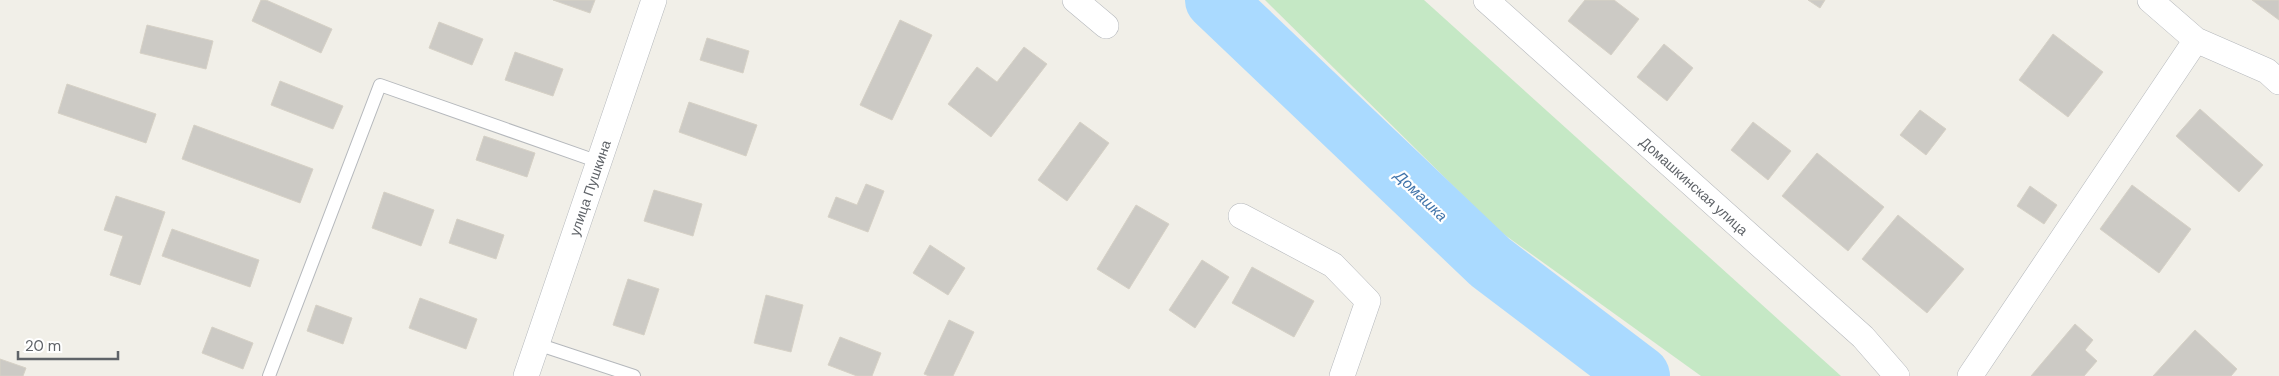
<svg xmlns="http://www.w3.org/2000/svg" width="2279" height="376" viewBox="0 0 2279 376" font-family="'DM Sans',sans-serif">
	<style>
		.green { fill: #c5e8c5 }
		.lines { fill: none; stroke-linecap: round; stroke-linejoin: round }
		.river { stroke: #aadaff; stroke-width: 60 }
		.building { fill: #cccac5; stroke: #d6d1c6 }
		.service-casing { stroke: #b5b8bc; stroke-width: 14 }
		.minor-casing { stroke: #b5b8bc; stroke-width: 26 }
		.service { stroke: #fff; stroke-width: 12 }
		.minor { stroke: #fff; stroke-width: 25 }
		.labels { text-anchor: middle; stroke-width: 4.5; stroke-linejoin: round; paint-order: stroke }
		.street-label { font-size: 14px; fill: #5f6368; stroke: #fff }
		.water-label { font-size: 15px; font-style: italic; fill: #4174aa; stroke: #fff }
	</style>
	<rect width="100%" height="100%" fill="#f1efe8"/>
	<!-- green -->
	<path class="green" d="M1265,0H1424L1841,376H1701L1498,230Z"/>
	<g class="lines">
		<!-- river -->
		<path class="river" d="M1215,0L1490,262L1640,376"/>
	</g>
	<!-- building -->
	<path class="building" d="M261,0H266L332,29L321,53L252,21Z
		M553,0H595L590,13Z
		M1585,0H1614L1639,19L1611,55L1568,21Z
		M1808,0H1825L1820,8Z
		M2252,0H2279V20Z
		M900,20L932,35L892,120L860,105Z
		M439,22L483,39L472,65L429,48Z
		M147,25L213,41L206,69L140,53Z
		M2053,34L2103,72L2068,117L2019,80Z
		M707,38L749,51L743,73L700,60Z
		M1664,44L1693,68L1667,101L1637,77Z
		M1024,47L1047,64L991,137L948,104L977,67L997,82Z
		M515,52L563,69L553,96L505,80Z
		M280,81L343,106L333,129L271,105Z
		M67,84L156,114L146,143L58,113Z
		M689,102L757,125L746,156L679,132Z
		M2200,109L2263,165L2239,192L2176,136Z
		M1920,110L1946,129L1926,155L1900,135Z
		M1080,122L1109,143L1067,201L1038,180Z
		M1753,122L1791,151L1768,180L1731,150Z
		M194,125L313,169L300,203L182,159Z
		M484,136L535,153L527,177L476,160Z
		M1817,153L1884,207L1848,251L1782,196Z
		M866,184L884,191L868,232L828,217L836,197L857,205Z
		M2132,185L2191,229L2159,273L2100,229Z
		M2030,186L2057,205L2044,224L2017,206Z
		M654,190L702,204L693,236L644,221Z
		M384,192L434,210L421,246L372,228Z
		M116,196L165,212L140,285L110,275L123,236L104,230Z
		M1136,205L1169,224L1129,289L1097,269Z
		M1898,215L1964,269L1927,313L1862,259Z
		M457,219L504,235L496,259L449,243Z
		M172,229L259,260L250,287L162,256Z
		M930,245L965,268L948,295L913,273Z
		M1202,260L1229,277L1195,328L1169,310Z
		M1252,267L1314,301L1294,337L1232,303Z
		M628,279L659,289L644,335L613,325Z
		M766,295L803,305L791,352L754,343Z
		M420,298L477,319L466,349L409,328Z
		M316,305L352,318L343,344L307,331Z
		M949,320L974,332L953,376H929L924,374Z
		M2075,324L2093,340L2085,350L2097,361L2084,376H2031Z
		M212,327L253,343L243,369L202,353Z
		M2195,330L2237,369L2231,376H2153Z
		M840,337L881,353L872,376H857L828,365Z
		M0,359L26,368L23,376H0Z"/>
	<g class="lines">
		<!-- service casing -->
		<g class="service-casing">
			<path id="service" d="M537,344L634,376
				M269,376L380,85L599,162"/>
		</g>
		<!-- minor casing -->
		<g class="minor-casing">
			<path id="minor" d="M1075,0L1106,26
				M1486,0L1863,337L1897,376
				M2150,0L2196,40L2267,71L2279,82
				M1241,216L1333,265L1368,301L1342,376
				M526,376L654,0
				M1970,376L2196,40"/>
		</g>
		<!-- service -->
		<use href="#service" class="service"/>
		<!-- minor -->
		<use href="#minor" class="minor"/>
	</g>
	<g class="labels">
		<!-- street labels -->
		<g class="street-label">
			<text transform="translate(1694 186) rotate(42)" y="5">Домашкинская улица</text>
			<text transform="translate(590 188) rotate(-71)" y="5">улица Пушкина</text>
		</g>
		<!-- water labels -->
		<g class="water-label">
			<text transform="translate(1421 196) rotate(44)" y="5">Домашка</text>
		</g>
	</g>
	<!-- scale -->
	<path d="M18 351v8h100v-8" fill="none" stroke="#5f6368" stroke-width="2.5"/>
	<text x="25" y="351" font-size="15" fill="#5f6368" stroke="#ffffff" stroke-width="4" paint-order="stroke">20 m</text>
</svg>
